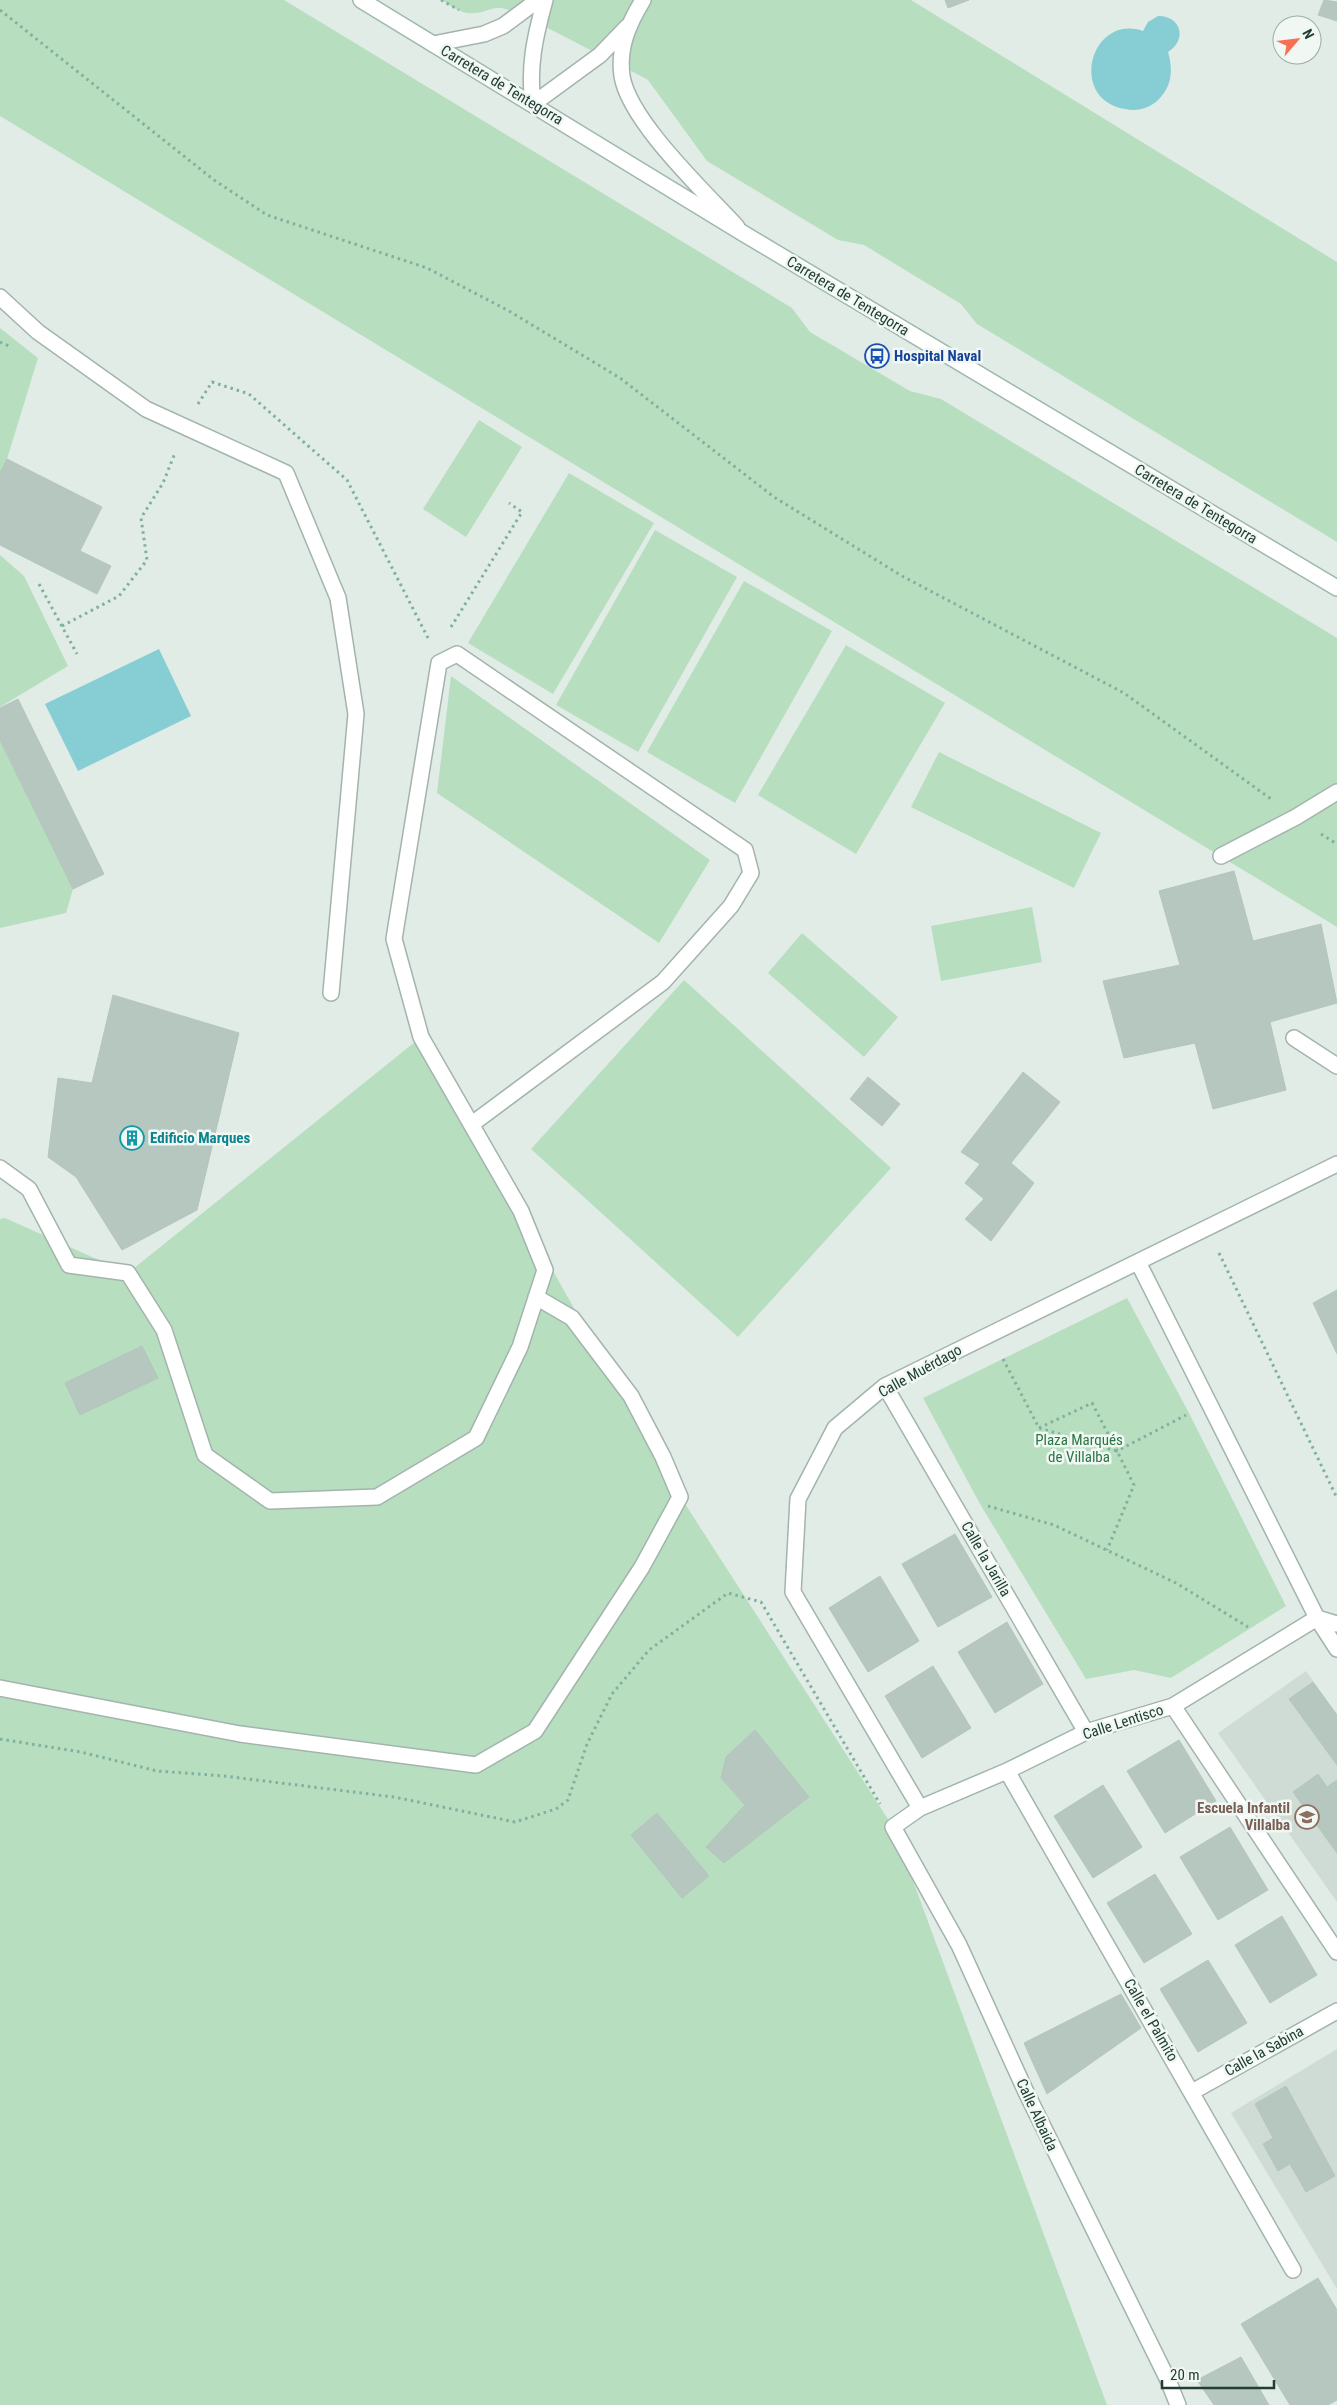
<svg xmlns="http://www.w3.org/2000/svg" width="1337" height="2405" viewBox="0 0 1337 2405" font-family="'Roboto Condensed',sans-serif">
	<style>
		.built { fill: #cfdcd5 }
		.green { fill: #b8dec0 }
		.water { fill: #86cdd4 }
		.building { fill: #b6c7bf; stroke: #b3c6bd }
		.lines { fill: none; stroke-linecap: round; stroke-linejoin: round }
		.lane-casing { stroke: #a3b4ad; stroke-width: 18 }
		.street-casing { stroke: #a3b4ad; stroke-width: 18 }
		.secondary-casing { stroke: #9fb8ae; stroke-width: 18 }
		.path { stroke: #80b19e; stroke-width: 3; stroke-dasharray: 2.5 4; stroke-linecap: butt }
		.lane { stroke: #fff; stroke-width: 15 }
		.street { stroke: #fff; stroke-width: 15 }
		.secondary { stroke: #fff; stroke-width: 15 }
		.labels { text-anchor: middle; stroke-width: 5; stroke-linejoin: round; paint-order: stroke }
		.street-label { font-size: 15px; fill: #203e34; stroke: #f1f8f4 }
		.transit-label { font-size: 15px; font-weight: bold; fill: #164399; stroke: #f1f8f4; text-anchor: start }
		.culture-label { font-size: 15px; font-weight: bold; fill: #0d838f; stroke: #f1f8f4; text-anchor: start }
		.park-label { font-size: 15px; fill: #297641; stroke: #f1f8f4 }
		.education-label { font-size: 15px; font-weight: bold; fill: #785e54; stroke: #f1f8f4; text-anchor: end }
	</style>
	<rect width="100%" height="100%" fill="#e1ece6"/>
	<!-- built -->
	<path class="built" d="M1306,1671L1337,1715V1902L1218,1733Z
		M1337,2049V2289L1231,2113Z"/>
	<!-- green -->
	<path class="green" d="M0,0H284L792,308L810,332L910,391L941,399L1337,638V927L0,116Z
		M441,0H538L520,14C488,0 493,15 467,13C458,12 449,4 441,0Z
		M545,0H911L1337,262V542L977,324L961,304L864,245L838,240L707,161L648,80L622,66L627,27L600,55L538,23Z
		M0,328L38,358L7,459L0,473Z
		M479,420L522,447L466,537L423,509Z
		M569,473L654,523L553,694L468,643Z
		M655,530L737,577L638,752L556,705Z
		M0,555L24,576L68,666L0,707Z
		M744,581L832,631L735,803L647,752Z
		M846,645L945,703L856,854L758,795Z
		M451,676L710,860L659,943L437,793Z
		M0,740L73,889L66,913L0,928Z
		M939,752L1101,833L1074,888L911,807Z
		M1032,907L1042,962L941,981L931,926Z
		M802,933L898,1017L864,1057L768,973Z
		M684,980L891,1168L738,1337L531,1149Z
		M421,1037L680,1496L893,1827L1107,2405H0V1219L5,1218L128,1273Z
		M1127,1298L1189,1413L1286,1606L1171,1678L1134,1670L1086,1679L980,1504L923,1398Z"/>
	<!-- water -->
	<path class="water" d="M1158,16C1182,16 1187,40 1168,52C1173,69 1172,85 1160,98C1151,108 1137,112 1125,109C1067,99 1091,13 1143,31L1148,22Z
		M159,649L191,716L78,771L45,704Z"/>
	<!-- building -->
	<path class="building" d="M945,0H969L948,8Z
		M1324,0L1337,2V21L1318,15Z
		M7,459L102,507L80,551L111,566L97,594L0,545V473Z
		M18,699L104,874L73,889L0,740V708Z
		M1234,871L1253,941L1321,924L1337,1003L1270,1022L1286,1090L1213,1109L1195,1043L1124,1058L1103,981L1180,965L1159,891Z
		M113,995L239,1033L197,1210L122,1250L76,1177L48,1157L58,1078L92,1083Z
		M1023,1072L1060,1102L1011,1163L1034,1183L991,1241L965,1219L984,1199L965,1183L980,1164L961,1152Z
		M868,1077L900,1104L882,1126L850,1099Z
		M1337,1290V1354L1313,1303Z
		M142,1346L158,1378L80,1415L65,1383Z
		M955,1534L992,1597L938,1627L902,1564Z
		M880,1576L919,1641L868,1672L829,1608Z
		M1007,1622L1043,1684L995,1713L958,1652Z
		M933,1666L971,1728L922,1758L885,1696Z
		M1313,1682L1337,1715V1765L1289,1699Z
		M755,1730L809,1797L724,1863L706,1847L745,1805L721,1778L726,1757Z
		M1179,1740L1216,1801L1165,1833L1127,1771Z
		M1318,1774L1327,1787L1337,1780V1853L1293,1792Z
		M1103,1785L1142,1847L1093,1878L1054,1816Z
		M657,1813L709,1876L682,1898L631,1835Z
		M1230,1827L1268,1890L1218,1920L1180,1857Z
		M1155,1874L1192,1934L1144,1963L1107,1903Z
		M1282,1916L1317,1975L1270,2003L1235,1945Z
		M1208,1960L1247,2023L1198,2052L1160,1989Z
		M1121,1994L1141,2028L1047,2094L1024,2043Z
		M1286,2086L1335,2176L1306,2192L1290,2164L1278,2171L1263,2144L1273,2138L1255,2104Z
		M1318,2278L1337,2310V2400L1328,2405H1290L1241,2324Z
		M1241,2357L1269,2405H1214L1197,2380Z"/>
	<g class="lines">
		<!-- lane casing -->
		<g class="lane-casing">
			<path id="lane" d="M545,0C535,36 528,67 533,104L600,55L628,26
				M643,0C629,23 618,47 622,76C629,121 705,192 737,227
				M433,44L484,34L503,26L538,0
				M0,297L38,332L146,409L286,473L338,598L356,714L331,993
				M1221,856L1296,817L1337,792
				M1294,1038L1337,1066
				M0,1168L29,1189L69,1265L128,1273L164,1330L205,1455L270,1501L377,1497L476,1438L520,1347L545,1270L521,1211L421,1037L394,939L439,663L457,654L745,850L751,873L731,906L663,982L472,1124
				M0,1688L240,1734L476,1765L535,1731L642,1567L680,1497L663,1457L631,1396L572,1318L536,1297"/>
		</g>
		<!-- street casing -->
		<g class="street-casing">
			<path id="street" d="M1138,1262L1317,1618L1337,1624
				M885,1386L1086,1732
				M1173,1706L1337,1952
				M1007,1771L1293,2270
				M920,1808L793,1592L798,1499L835,1428L885,1386L1337,1164
				M1192,2092L1337,2011
				M1178,2405L1168,2380L1026,2092L959,1945L893,1827L920,1808L1007,1771L1086,1732L1173,1706L1317,1618L1337,1649"/>
		</g>
		<!-- secondary casing -->
		<g class="secondary-casing">
			<path id="secondary" d="M361,0L741,232L1337,588"/>
		</g>
		<!-- path -->
		<path class="path" d="M441,0L459,10
			M0,10L214,180L267,215L427,268L509,311L620,378L774,497L902,576L1124,693L1271,799
			M0,342L11,347
			M198,404L212,382L249,394L347,480L428,638
			M39,584L77,654
			M62,626L119,596L147,560L141,518L163,483L175,453
			M451,627L522,512L509,503
			M1321,834L1337,844
			M1219,1253L1337,1498
			M1003,1359L1039,1428L1117,1451L1134,1485L1107,1550
			M1039,1428L1092,1403L1117,1451L1186,1415
			M988,1506L1054,1525L1176,1583L1248,1627
			M0,1739L81,1752L157,1771L224,1776L394,1797L515,1822L556,1809L568,1800L587,1744L612,1694L649,1650L728,1593L761,1602L880,1804"/>
		<!-- lane -->
		<use href="#lane" class="lane"/>
		<!-- street -->
		<use href="#street" class="street"/>
		<!-- secondary -->
		<use href="#secondary" class="secondary"/>
	</g>
	<!-- icons -->
	<defs>
		<g id="bus-ring" transform="scale(1.25)"><circle r="9.5" fill="#f1f8f4" stroke="#1a4fb4" stroke-width="1.5"/><path d="M-5-6H5V4H4V6H2V4H-2V6H-4V4H-5ZM-3.5-4V0h7V-4ZM-3.5 1.2v1.5H-2V1.2ZM2 1.2v1.5H3.5V1.2Z" fill="#1a4fb4"/></g>
		<g id="building-ring" transform="scale(1.25)"><circle r="9.5" fill="#f1f8f4" stroke="#0f9aa8" stroke-width="1.5"/><path d="M-4-6H4V6H1V3H-1V6H-4ZM-2.5-4.3h1.7v1.8h-1.7ZM.8-4.3h1.7v1.8H.8ZM-2.5-1h1.7V.8h-1.7ZM.8-1h1.7V.8H.8Z" fill="#0f9aa8"/></g>
		<g id="school-ring" transform="scale(1.25)"><circle r="9.5" fill="#f1f8f4" stroke="#8d6e63" stroke-width="1.5"/><path d="M0-5L7-2L0 1L-7-2ZM-4 1L0 2.5L4 1V4Q0 6-4 4Z" fill="#8d6e63"/></g>
	</defs>
	<g fill-rule="evenodd">
		<use href="#bus-ring" x="877" y="356"/>
		<use href="#building-ring" x="132" y="1138"/>
		<use href="#school-ring" x="1307" y="1817"/>
	</g>
	<g class="labels">
		<!-- street labels -->
		<g class="street-label">
			<text transform="translate(502 85) rotate(31)" y="5">Carretera de Tentegorra</text>
			<text transform="translate(848 296) rotate(31)" y="5">Carretera de Tentegorra</text>
			<text transform="translate(1196 504) rotate(31)" y="5">Carretera de Tentegorra</text>
			<text transform="translate(920 1371) rotate(-29)" y="5">Calle Muérdago</text>
			<text transform="translate(986 1559) rotate(60)" y="5">Calle la Jarilla</text>
			<text transform="translate(1123 1722) rotate(-18)" y="5">Calle Lentisco</text>
			<text transform="translate(1151 2020) rotate(60)" y="5">Calle el Palmito</text>
			<text transform="translate(1264 2051) rotate(-29)" y="5">Calle la Sabina</text>
			<text transform="translate(1037 2115) rotate(65)" y="5">Calle Albaida</text>
		</g>
		<!-- transit labels -->
		<g class="transit-label">
			<text x="894" y="361">Hospital Naval</text>
		</g>
		<!-- culture labels -->
		<g class="culture-label">
			<text x="150" y="1143">Edificio Marques</text>
		</g>
		<!-- park labels -->
		<g class="park-label">
			<text x="1079" y="1445">Plaza Marqués<tspan x="1079" dy="17">de Villalba</tspan></text>
		</g>
		<!-- education labels -->
		<g class="education-label">
			<text x="1290" y="1813">Escuela Infantil<tspan x="1290" dy="17">Villalba</tspan></text>
		</g>
	</g>
	<!-- north arrow -->
	<g transform="translate(1297 40) rotate(62)"><circle r="24" fill="#f1f8f4" stroke="#9daea7"/>
	<path d="M0-4L9 19L0 12L-9 19Z" fill="#f87053"/>
	<text y="-8" font-size="14" font-weight="bold" text-anchor="middle" fill="#203e34">N</text>
	</g>
	<!-- scale -->
	<path d="M1162 2380v8h112v-8" fill="none" stroke="#203e34" stroke-width="2.5"/>
	<text x="1170" y="2380" font-size="15" fill="#203e34" stroke="#f1f8f4" stroke-width="4" paint-order="stroke">20 m</text>
</svg>
